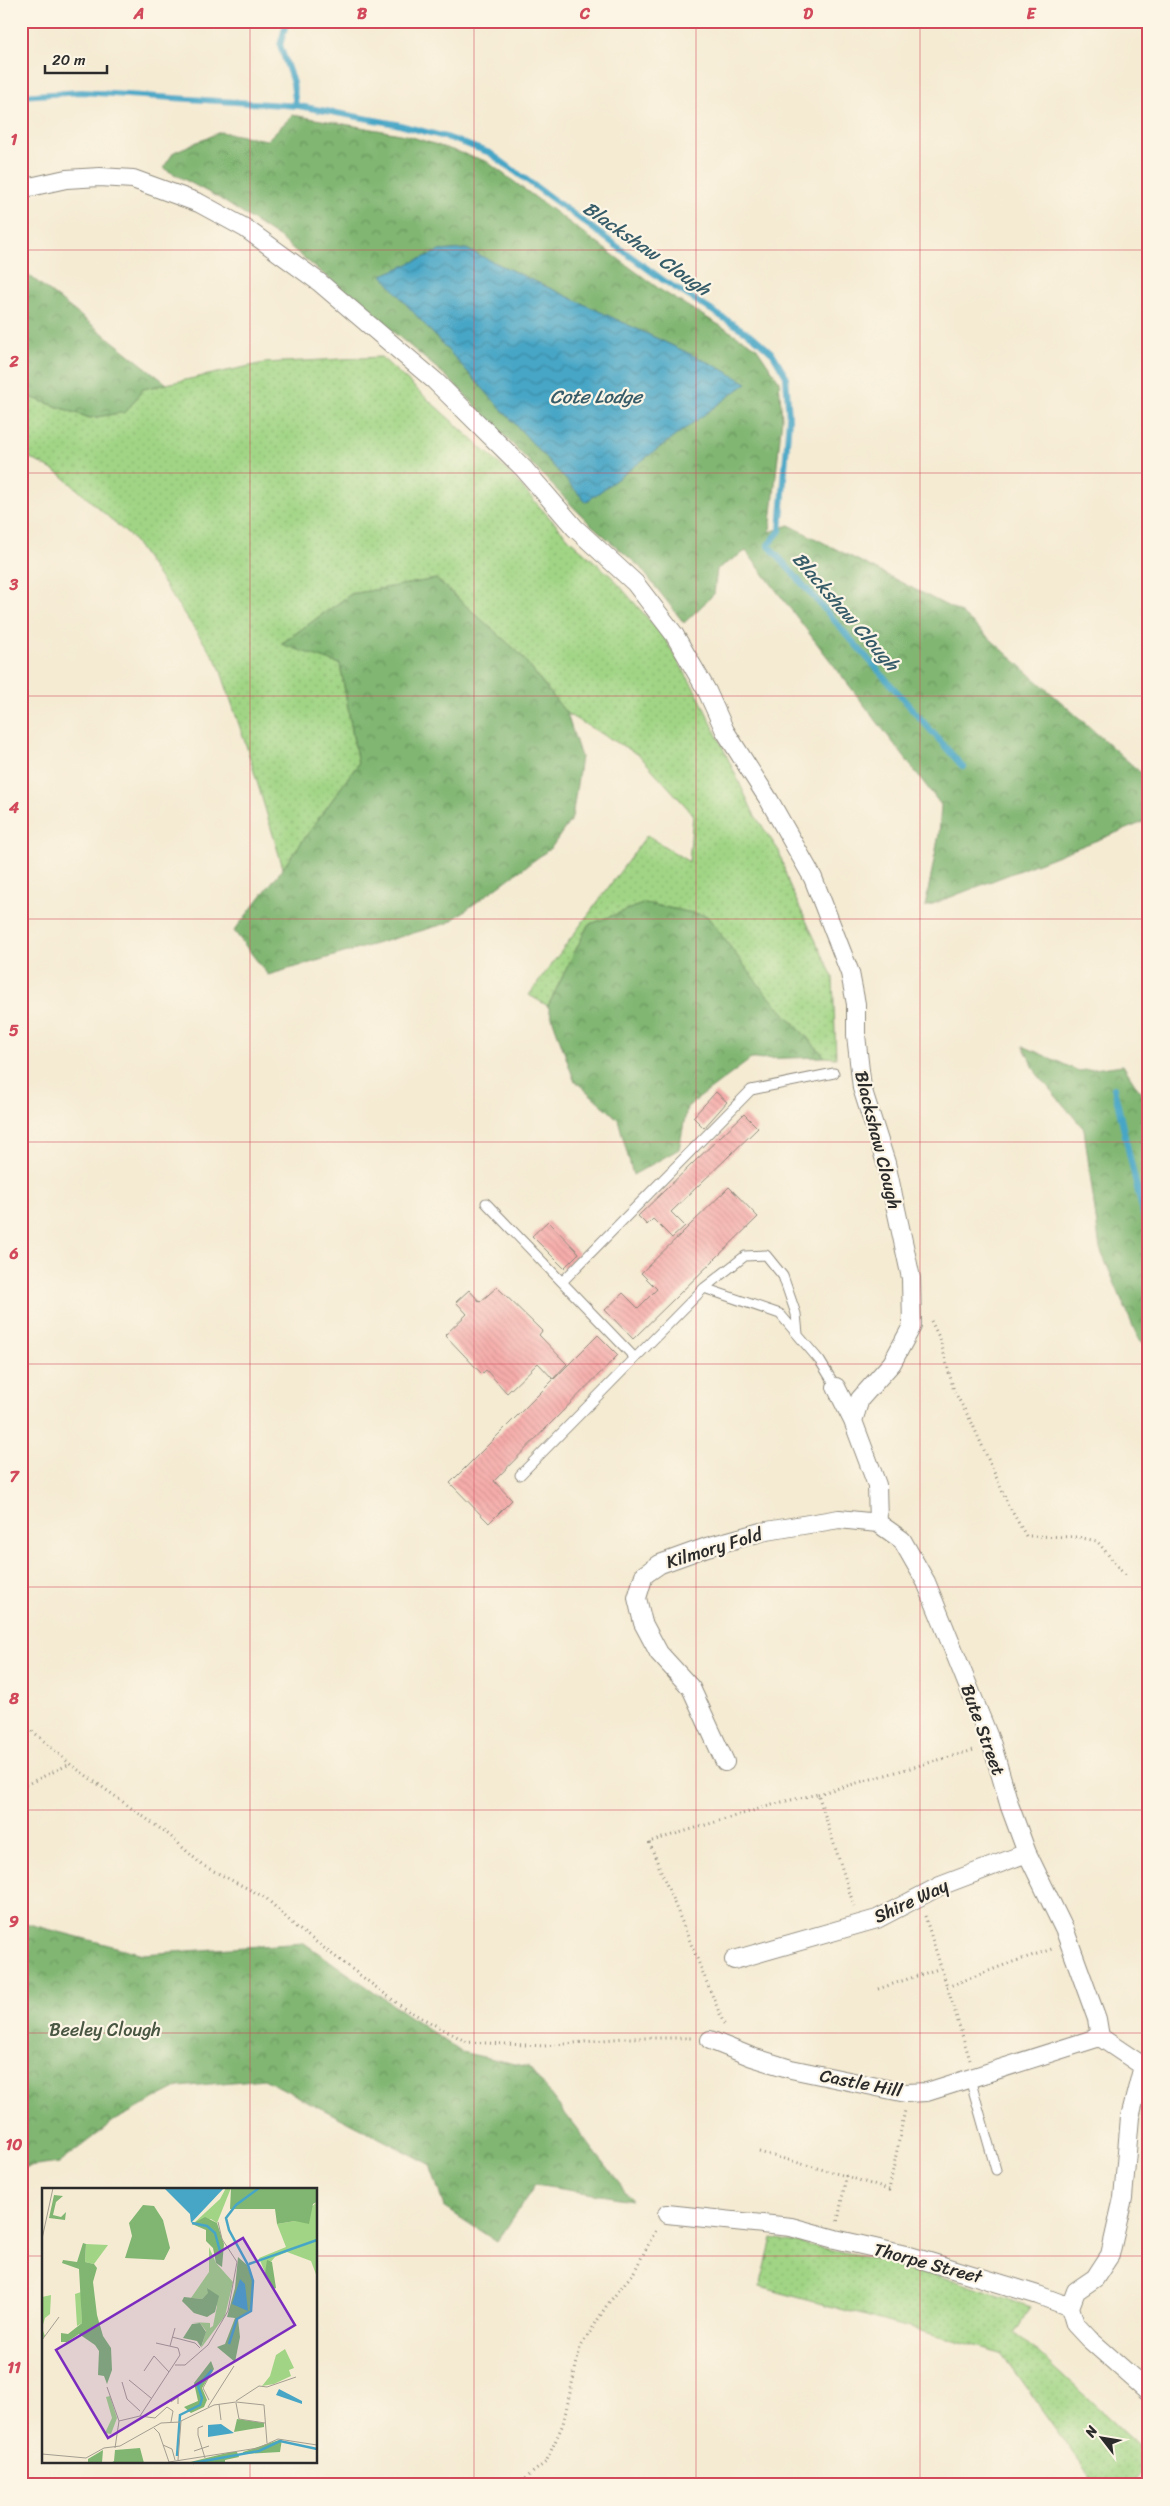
<svg xmlns="http://www.w3.org/2000/svg" width="1170" height="2506" viewBox="0 0 1170 2506" font-family="Sriracha,sans-serif">
	<style>
		.grass { fill: url(#grass-dots); stroke: #668058 }
		.forest { fill: url(#forest-crowns); stroke: #56704e; fill-rule: evenodd }
		.water { fill: url(#water-waves); stroke: #396878 }
		.lines { fill: none; stroke-linecap: round; stroke-linejoin: round }
		.stream { stroke: #47a6c6; stroke-width: 6 }
		.building { fill: url(#building-back-hatch) }
		.lane-casing { stroke: #908b7f; stroke-width: 11 }
		.street-casing { stroke: #908b7f; stroke-width: 20 }
		.path { stroke: #908b7f; stroke-width: 3; stroke-dasharray: 1 4; stroke-linecap: butt }
		.lane { stroke: #fff; stroke-width: 9 }
		.street { stroke: #fff; stroke-width: 18 }
		.grid { fill: none; stroke: #d1495b; stroke-width: 1; stroke-opacity: 0.55 }
		.labels { text-anchor: middle; stroke-width: 4.5; stroke-linejoin: round; paint-order: stroke }
		.street-label { font-size: 18px; fill: #2b2b2b; stroke: #fcf5e5 }
		.park-label { font-size: 18px; fill: #485642; stroke: #fcf5e5 }
		.water-label { font-size: 19px; font-style: italic; fill: #365c69; stroke: #fcf5e5 }
		.inset-river { fill: none; stroke: #47a6c6; stroke-width: 2.5 }
		.inset-road { fill: none; stroke: #a49e90; stroke-width: 1 }
		.view { fill: #7b2cbf; fill-opacity: 0.15; stroke: #7b2cbf; stroke-width: 2.5 }
		.inset-edge { fill: none; stroke: #2b2b2b; stroke-width: 2.5 }
		.neatline { fill: none; stroke: #d1495b; stroke-width: 2 }
		.grid-label { font-size: 16px; text-anchor: middle; font-weight: bold; fill: #d1495b }
	</style>
	<defs>
		<pattern id="grass-dots" width="8" height="8" patternUnits="userSpaceOnUse" patternTransform="scale(1.25)"><rect width="8" height="8" fill="#a1d585"/><path d="M2 2h.1M6 6h.1" fill="none" stroke="#8bb773" stroke-width="1.8" stroke-linecap="round"/></pattern>
		<pattern id="forest-crowns" width="20" height="18" patternUnits="userSpaceOnUse" patternTransform="scale(1.25)"><rect width="20" height="18" fill="#80b672"/><path d="M2 6a3 3 0 1 1 6 0M12 15a3 3 0 1 1 6 0" fill="none" stroke="#69945e"/></pattern>
		<pattern id="water-waves" width="16" height="10" patternUnits="userSpaceOnUse" patternTransform="scale(1.25)"><rect width="16" height="10" fill="#47a6c6"/><path d="M0 5q4-4 8 0t8 0" fill="none" stroke="#3b87a1"/></pattern>
		<pattern id="building-back-hatch" width="6" height="6" patternUnits="userSpaceOnUse" patternTransform="scale(1.25)"><rect width="6" height="6" fill="#f6adab"/><path d="M-1 5l2 2M0 0l6 6M5-1l2 2" fill="none" stroke="#d39593"/></pattern>
	</defs>
	<rect width="100%" height="100%" fill="#fcf5e5"/>
	<filter id="ink" filterUnits="userSpaceOnUse"><feTurbulence type="fractalNoise" baseFrequency=".02" numOctaves="2"/><feDisplacementMap in="SourceGraphic" scale="10" xChannelSelector="R" yChannelSelector="G"/><feConvolveMatrix kernelMatrix="1 2 1 2 8 2 1 2 1" color-interpolation-filters="sRGB"/></filter>
	<filter id="wash" filterUnits="userSpaceOnUse"><feTurbulence type="fractalNoise" baseFrequency=".0096" numOctaves="4" result="noise"/><feDisplacementMap in="SourceGraphic" scale="20" xChannelSelector="R" yChannelSelector="G"/><feGaussianBlur stdDeviation="1.12" result="paint"/><feColorMatrix in="noise" values="0 0 0 0 0 0 0 0 0 0 0 0 0 0 0 0 0 1.4 0 .05"/><feComposite in="paint" operator="in"/></filter>
	<g filter="url(#wash)">
		<rect width="100%" height="100%" fill="#f5ebd3"/>
		<!-- grass -->
		<path class="grass" d="M381,357L506,470L571,541L612,577L664,637L699,697L754,814L779,851L789,885L833,977L836,1058L825,1057L762,989L707,916L645,903L588,925L548,1006L529,995L647,835L689,862L693,814L639,755L567,714L519,653L436,579L351,594L282,643L340,664L358,764L283,868L247,748L218,663L132,538L60,474L21,453V394L90,418L126,412L143,389L264,363Z
			M772,2238L914,2266L1030,2307L1015,2332L1149,2456V2464L1131,2485H1096L1001,2353L760,2287Z"/>
		<!-- forest -->
		<path class="forest" d="M293,115L406,135L486,161L662,291L756,347L779,381L782,418L770,532L789,525L961,613L1149,780V820L925,907L939,834L941,805L746,551L717,569L714,594L684,623L640,567L588,522L446,376L280,238L219,198L163,168L174,152L220,132L267,140ZM466,249L718,367L746,383L586,502L405,303L383,275L439,251Z
			M21,269L167,384L143,389L126,412L90,418L21,394Z
			M436,579L519,653L567,714L581,757L572,818L551,848L448,923L268,975L234,931L283,868L358,764L340,664L281,644L351,594Z
			M645,903L707,916L762,989L825,1057L751,1059L687,1107L679,1149L633,1175L618,1119L574,1080L548,1006L588,925Z
			M1023,1046L1079,1071L1123,1065L1149,1106V1348L1138,1338L1100,1249L1084,1129L1037,1074Z
			M21,1922L143,1954L304,1943L461,2052L529,2067L632,2200L535,2185L497,2242L444,2207L430,2164L264,2079L179,2087L115,2120L59,2163L21,2168Z"/>
		<!-- water -->
		<path class="water" d="M466,249L718,367L747,383L586,502L405,303L382,275L439,251Z"/>
		<g class="lines">
			<!-- stream -->
			<path class="stream" d="M287,21L280,45L293,83L296,106
				M21,96L81,92L299,106L396,124L449,138L490,153L663,280L754,337L773,354L786,376L789,418L780,531L768,545L963,767
				M1114,1088L1144,1218L1149,1226"/>
		</g>
		<g id="blocks">
			<!-- building -->
			<path class="building" d="M716,1092L727,1102L704,1128L693,1117Z
				M744,1114L758,1128L671,1212L685,1226L672,1238L653,1219L647,1225L638,1216Z
				M729,1187L758,1217L633,1339L605,1310L623,1293L638,1308L657,1289L641,1273Z
				M548,1221L579,1253L564,1268L532,1236Z
				M497,1287L542,1331L539,1335L567,1364L553,1379L538,1363L507,1393L486,1370L482,1374L445,1335L467,1314L456,1302L469,1290L480,1302Z
				M598,1335L618,1355L494,1481L512,1500L489,1523L450,1483Z"/>
		</g>
	</g>
	<g filter="url(#ink)">
		<use href="#blocks" fill-opacity="0" stroke="#908b7f" stroke-width="1"/>
		<g class="lines">
			<!-- lane casing -->
			<g class="lane-casing">
				<path id="lane" d="M486,1203L635,1358
					M562,1282L751,1090L834,1073
					M704,1288L745,1256L766,1255L783,1276L796,1314L798,1334
					M520,1475L704,1288L780,1314L820,1361L836,1387
					M970,2079L996,2170"/>
			</g>
			<!-- street casing -->
			<g class="street-casing">
				<path id="street" d="M21,189L66,179L100,177L133,179L199,203L245,228L319,282L435,381L524,469L575,528L635,583L674,634L707,691L725,731L769,800L813,878L850,973L856,1004V1035L862,1088L886,1163L911,1278L912,1326L892,1363L860,1399L853,1421
					M836,1387L853,1421L877,1485L878,1523L902,1540L926,1582L992,1745L1010,1807L1027,1853L1065,1931L1097,2019L1100,2037
					M725,1762L691,1688L659,1653L643,1623L637,1598L644,1575L660,1564L707,1547L761,1532L839,1519L878,1523
					M734,1960L877,1919L940,1886L1027,1853
					M1100,2037L1143,2066
					M710,2040L752,2057L791,2069L906,2093L927,2092L1100,2037
					M667,2214L791,2227L835,2239L910,2256L1038,2295L1070,2307
					M1070,2307L1076,2291L1095,2278L1110,2255L1123,2198L1130,2117L1143,2066L1149,2059
					M1070,2307L1075,2324L1089,2339L1149,2392"/>
			</g>
			<!-- path -->
			<path class="path" d="M931,1321L940,1339L954,1391L972,1423L1009,1506L1026,1536L1077,1537L1097,1541L1127,1578
				M21,1721L70,1764L169,1835L202,1865L266,1898L296,1927L405,2009L467,2042L544,2046L624,2038H692
				M21,1787L70,1764
				M818,1794L974,1750
				M925,1916L970,2060
				M947,1987L1007,1964L1052,1949
				M878,1989L941,1968
				M724,2024L649,1842L782,1802L818,1794L854,1906
				M759,2152L846,2176
				M838,2221L846,2176L889,2190L905,2110
				M517,2485L546,2462L563,2424L580,2348L607,2305L634,2272L657,2228"/>
			<!-- lane -->
			<use href="#lane" class="lane"/>
			<!-- street -->
			<use href="#street" class="street"/>
		</g>
	</g>
	<!-- grid -->
	<path class="grid" d="M250,21V2190M474,21V2485M696,21V2485M920,21V2485M21,250H1149M21,473H1149M21,696H1149M21,919H1149M21,1142H1149M21,1364H1149M21,1587H1149M21,1810H1149M21,2033H1149M21,2256H44M316,2256H1149M250,2462V2485"/>
	<g class="labels">
		<!-- street labels -->
		<g class="street-label">
			<text transform="translate(878 1140) rotate(76)" y="6">Blackshaw Clough</text>
			<text transform="translate(714 1548) rotate(-17)" y="6">Kilmory Fold</text>
			<text transform="translate(983 1730) rotate(70)" y="6">Bute Street</text>
			<text transform="translate(911 1901) rotate(-25)" y="6">Shire Way</text>
			<text transform="translate(861 2083) rotate(11)" y="6">Castle Hill</text>
			<text transform="translate(928 2263) rotate(15)" y="6">Thorpe Street</text>
		</g>
		<!-- park labels -->
		<g class="park-label">
			<text x="105" y="2036">Beeley Clough</text>
		</g>
		<!-- water labels -->
		<g class="water-label">
			<text transform="translate(647 248) rotate(35)" y="7">Blackshaw Clough</text>
			<text x="596" y="403">Cote Lodge</text>
			<text transform="translate(846 611) rotate(49)" y="7">Blackshaw Clough</text>
		</g>
	</g>
	<!-- overview -->
	<g transform="translate(42 2188)">
		<rect width="275" height="275" fill="#f5ebd3"/>
		<path d="M184,0H189L175,35L169,31L152,35L178,11ZM275,14V89L269,73L245,64L233,69L226,77L223,85L231,104L217,70L244,59L235,36L253,33ZM44,56L66,57L52,76L43,74ZM167,59L174,75L191,94L183,128L159,160L164,143L158,135L150,134L168,135V140L171,138L175,118L166,100L167,105L160,111L149,110L167,84ZM39,104L40,135L35,138L33,106ZM9,107L8,126L3,130L0,140L3,148L0,150V109ZM243,161L252,180L247,182L249,188L232,196L220,198L228,188L234,167ZM68,208L75,230L69,246L63,245L70,230L64,209Z" fill="#a1d585"/>
		<path d="M189,0H275V14L271,16L267,36L253,33L235,36L233,21H188ZM12,7L21,8L14,14L11,27L19,29L24,24L23,32L7,30ZM101,17L112,18L121,32L128,60L122,72L83,70L90,48L87,35ZM163,29L175,35L182,56L180,79L174,75L171,60L164,53V42L150,36ZM41,55L44,56L43,74L52,76L55,80L51,94L55,127L61,148L69,160L70,182L65,196L62,188L56,187L57,163L53,157L37,146L25,154H19V145L26,146L40,135L37,81L20,75L21,72L35,74ZM196,69L205,77L211,93L209,122L196,131L198,149L193,174L175,159L183,156L193,130L185,129L193,100ZM225,72L230,74L234,100L232,101L223,85ZM165,100L177,108L173,124L165,129L152,125L140,113L142,109L160,111L166,105ZM158,135L164,144L159,159L155,153L141,150L150,136ZM169,173L172,181L160,200L165,212L162,219L149,225L142,219L156,213L152,195ZM195,231L222,235V239L192,244ZM240,251L238,264L201,266V264ZM98,260L102,275H69L72,273L73,262ZM61,262L60,275H46V271ZM189,264H195L197,269L183,272V275H144Z" fill="#80b672"/>
		<path d="M122,0H182L149,35L148,26ZM198,91L203,96L206,123L190,116ZM237,201L260,213V216L234,207ZM179,236L192,245L166,249V237Z" fill="#47a6c6"/>
		<path class="inset-river" d="M150,35L165,38L173,45L178,63M207,76L275,52M187,156L195,131L209,123L211,93L206,77L187,42L184,30L194,17L217,0M135,268L138,227L158,217L160,210L156,198L170,182M151,275L217,263L238,253L275,261"/>
		<path class="inset-road" d="M0,51L11,0M130,149L153,155L158,160M0,152L17,129M128,158L133,140M133,177H143L166,157L186,123L195,74L180,51L176,34M102,183L112,168L127,184M166,191L161,200L167,212M87,192L109,210M80,194L85,211L98,223M65,199L77,233L73,260M194,213L217,198L225,199L254,189M129,214L136,209V216M194,215L197,231L223,235M177,216L179,232M166,219L192,178M98,228L138,167L136,160L114,155M77,233L98,228L113,230L125,219L131,223L129,234M161,238L156,240V247L163,270M112,240L117,245L127,274M121,257L130,261L133,272M152,263L167,258M0,266L44,270L62,260L78,258L119,235L138,234M136,272L139,233L172,217L194,214L222,217L225,255M127,274L216,260L236,251L275,257"/>
		<path class="view" d="M201,50L253,137L66,250L14,162Z"/>
		<rect width="275" height="275" class="inset-edge"/>
	</g>
	<!-- margin -->
	<rect width="1170" height="2506" fill="none" stroke="#fcf5e5" stroke-width="55"/>
	<!-- north arrow -->
	<g transform="translate(1102 2438) rotate(301)" stroke="#fcf5e5" stroke-width="4" paint-order="stroke">
	<path d="M0-4L9 19L0 12L-9 19Z" fill="#2b2b2b"/>
	<text y="-8" font-size="14" font-weight="bold" text-anchor="middle" fill="#2b2b2b">N</text>
	</g>
	<!-- scale -->
	<path d="M45 65v8h62v-8" fill="none" stroke="#2b2b2b" stroke-width="2.5"/>
	<text x="52" y="65" font-size="15" fill="#2b2b2b" stroke="#fcf5e5" stroke-width="4" paint-order="stroke">20 m</text>
	<rect x="28" y="28" width="1114" height="2450" class="neatline"/>
	<g class="grid-label">
		<text x="139" y="19">A</text>
		<text x="362" y="19">B</text>
		<text x="585" y="19">C</text>
		<text x="808" y="19">D</text>
		<text x="1031" y="19">E</text>
		<text x="14" y="145">1</text>
		<text x="14" y="367">2</text>
		<text x="14" y="590">3</text>
		<text x="14" y="813">4</text>
		<text x="14" y="1036">5</text>
		<text x="14" y="1259">6</text>
		<text x="14" y="1482">7</text>
		<text x="14" y="1704">8</text>
		<text x="14" y="1927">9</text>
		<text x="14" y="2150">10</text>
		<text x="14" y="2373">11</text>
	</g>
</svg>
